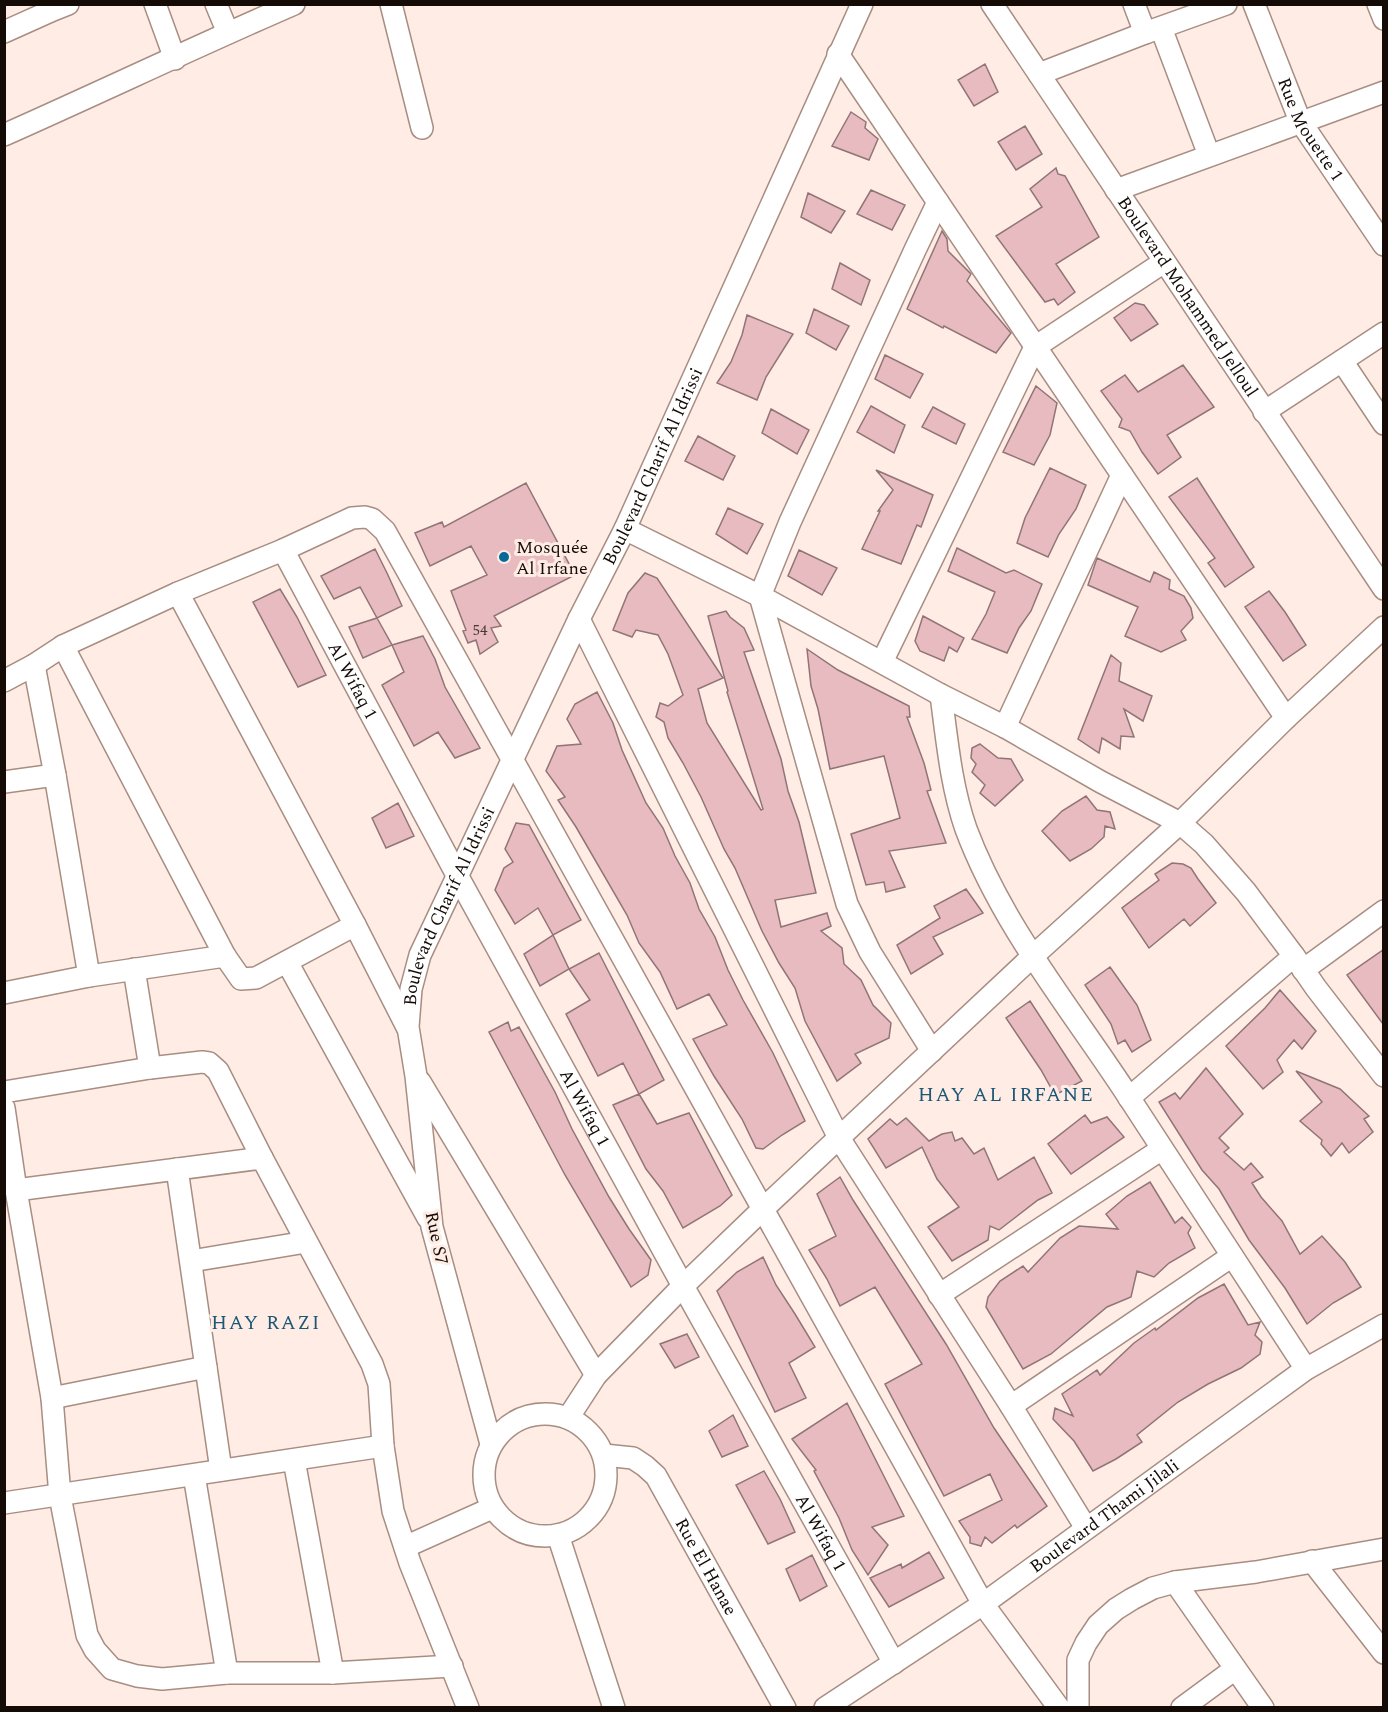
<svg xmlns="http://www.w3.org/2000/svg" width="1388" height="1712" viewBox="0 0 1388 1712" font-family="Spectral,serif">
	<style>
		.building { fill: #e7bbc0; stroke: #917478; stroke-width: 1.5 }
		.lines { fill: none; stroke-linecap: round; stroke-linejoin: round }
		.minor-casing { stroke: #a88d82; stroke-width: 24 }
		.minor { stroke: #fff; stroke-width: 21 }
		.poi-dot { fill: #056a98; stroke: #ffede5; stroke-width: 2 }
		.labels { text-anchor: middle; stroke-width: 6; stroke-linejoin: round; paint-order: stroke }
		.number-label { font-size: 15px; fill: #493735 }
		.street-label { font-size: 18px; fill: #140b07; stroke: #ffede5 }
		.poi-label { font-size: 18px; fill: #140b07; stroke: #ffede5; text-anchor: start }
		.neighbourhood-label { font-size: 20px; letter-spacing: 1.5px; fill: #1d5778; stroke: #ffede5 }
	</style>
	<rect width="100%" height="100%" fill="#ffede5"/>
	<!-- building -->
	<path class="building" d="M985,64L998,92L974,106L958,80Z
		M851,112L866,122L865,128L878,139L869,160L832,146Z
		M1025,126L1042,154L1016,170L998,142Z
		M1056,168L1058,174L1065,176L1099,237L1056,264L1075,292L1058,305L1054,299L1045,302L996,236L1042,207L1030,189Z
		M871,190L905,205L892,230L857,214Z
		M808,193L845,211L831,233L801,217Z
		M942,231L947,239L948,251L971,274L967,281L1011,333L996,353L944,326L943,328L907,309Z
		M840,263L870,280L861,305L832,289Z
		M1135,303L1144,305L1158,324L1131,341L1114,318Z
		M814,309L849,326L836,350L806,333Z
		M747,315L793,334L766,377L757,400L717,383L731,362L742,335Z
		M885,355L923,374L910,398L875,379Z
		M1183,365L1214,407L1167,435L1181,457L1158,474L1142,452L1130,431L1119,427L1122,419L1101,391L1125,375L1138,392Z
		M1036,386L1057,403L1050,435L1034,465L1003,452Z
		M871,406L905,425L894,453L857,432Z
		M933,407L965,424L956,444L922,427Z
		M771,409L809,430L797,454L762,433Z
		M698,436L735,456L723,480L685,461Z
		M1050,468L1086,485L1076,509L1059,534L1048,557L1017,543L1025,518Z
		M876,470L933,495L921,527L917,525L901,564L862,549L880,511H878L893,490Z
		M1197,478L1254,567L1225,587L1208,563L1215,558L1169,497Z
		M526,483L575,575L494,616L501,626L491,628L498,642L480,654L476,640L468,643L463,631L466,630L451,591L487,575L471,546L430,566L415,533L442,522L444,527Z
		M728,508L763,524L747,554L716,534Z
		M957,548L1006,573L1014,570L1042,584L1031,611L1019,628L1007,653L972,639L986,614L995,592L948,571Z
		M375,549L387,573L402,606L377,618L360,587L334,599L321,576Z
		M799,550L837,568L822,595L788,576Z
		M1097,558L1150,582L1154,572L1170,580L1169,589L1184,596L1191,608L1193,618L1181,631L1186,640L1161,652L1125,636L1138,607L1088,585Z
		M645,573L657,578L723,678L698,689L707,723L761,810L763,809L727,692L728,691L708,616L726,611L730,617L744,628L754,650L744,652L781,759L788,791L799,822L816,893L775,900L781,927L827,913L831,926L821,931L842,948L844,964L861,980L873,1005L891,1023L889,1038L855,1054L861,1063L837,1081L805,1021L795,988L779,963L762,931L735,868L724,849L701,797L683,763L668,738L664,722L656,717L660,703L668,706L683,695L668,654L658,635L636,630L632,637L613,630L628,593Z
		M280,589L297,617L326,675L298,687L253,602Z
		M1269,591L1285,612L1306,645L1283,661L1245,607Z
		M923,616L964,638L957,652L949,647L944,661L920,651L915,641Z
		M377,618L392,645L363,658L349,627Z
		M423,636L435,659L445,687L480,748L455,758L438,732L414,746L382,685L404,672L392,645Z
		M807,649L838,670L909,706L910,717H907L924,763L931,790L927,791L946,843L889,851L905,887L886,892L884,882L866,885L851,834L900,818L884,756L830,769L818,709L811,686Z
		M1111,655L1121,663L1119,681L1152,696L1143,721L1124,709L1134,737L1121,736L1120,749L1102,738L1099,753L1078,739Z
		M597,692L613,723L622,750L646,803L663,828L675,856L690,883L699,909L715,937L728,970L743,1000L773,1053L805,1121L782,1135L763,1149L756,1148L742,1119L714,1076L693,1039L727,1025L709,994L677,1009L660,972L639,943L627,915L576,827L558,800L565,797L546,771L557,746L581,744L567,719L575,704Z
		M980,744L998,758L1011,759L1023,780L995,806L980,793L985,785L972,772L976,764L971,758L972,748Z
		M1086,796L1097,810L1110,812L1115,829L1105,826L1104,837L1091,849L1070,861L1042,831L1062,811Z
		M398,803L414,836L386,848L372,818Z
		M516,823L529,825L581,920L553,935L538,908L515,924L495,890L504,868L513,862L505,849Z
		M1172,863L1183,864L1191,868L1198,879L1216,903L1190,926L1184,919L1149,948L1122,908L1159,880L1155,874Z
		M966,889L983,913L933,937L943,954L911,974L897,945L940,918L934,906Z
		M553,935L569,969L540,986L524,954Z
		M1383,950V1024L1347,975Z
		M599,953L664,1080L639,1094L623,1063L598,1076L566,1014L590,1000L569,969Z
		M1110,967L1137,1005L1151,1040L1132,1052L1125,1040L1118,1044L1111,1024L1085,985Z
		M1280,990L1316,1031L1302,1049L1294,1040L1277,1060L1283,1072L1263,1089L1226,1046L1265,1008Z
		M1030,1001L1082,1081L1055,1095L1041,1070L1006,1018Z
		M508,1022L511,1031L519,1027L555,1092L572,1129L609,1197L629,1229L651,1260L648,1275L631,1287L565,1175L489,1032Z
		M1206,1068L1243,1114L1219,1138L1229,1148L1224,1152L1244,1170L1251,1163L1263,1177L1252,1183L1261,1197L1282,1221L1300,1254L1322,1236L1345,1262L1361,1287L1333,1303L1307,1324L1285,1288L1249,1240L1219,1189L1202,1170L1159,1102L1175,1093L1180,1099Z
		M1296,1071L1340,1089L1369,1116L1364,1119L1373,1132L1349,1153L1342,1143L1331,1156L1321,1144L1322,1140L1300,1121L1322,1102Z
		M639,1094L657,1124L689,1113L732,1195L720,1206L683,1228L663,1191L646,1169L613,1105Z
		M1085,1115L1091,1123L1107,1117L1124,1137L1071,1174L1048,1144Z
		M906,1118L929,1141L942,1134L952,1132L955,1141L962,1138L974,1154L984,1148L998,1180L1034,1157L1052,1193L1038,1200L999,1230L990,1226L988,1240L952,1261L928,1227L959,1207L937,1179L922,1147L886,1168L868,1139L890,1119L897,1125Z
		M840,1177L853,1200L946,1344L994,1428L1047,1506L1017,1528L1015,1525L992,1543L985,1537L981,1546L970,1543V1537L959,1521L1002,1500L990,1474L944,1496L885,1384L922,1364L875,1287L840,1306L827,1279L809,1250L836,1236L817,1194Z
		M1150,1182L1175,1223L1182,1217L1191,1227L1188,1233L1195,1248L1169,1263L1154,1277L1137,1271L1131,1297L1107,1307L1051,1354L1023,1369L986,1307L988,1297L1000,1281L1023,1266L1028,1272L1060,1238L1079,1226L1118,1229L1106,1214L1127,1196Z
		M763,1257L776,1285L795,1314L815,1347L789,1363L806,1398L775,1412L717,1291L737,1272Z
		M1224,1284L1248,1325L1260,1322L1255,1335L1262,1342L1260,1354L1241,1368L1208,1384L1178,1402L1137,1435L1142,1442L1116,1459L1093,1471L1074,1441L1053,1419L1055,1408L1073,1416L1062,1394L1097,1370L1100,1375L1134,1343L1155,1328L1156,1330L1198,1298Z
		M687,1334L699,1357L675,1368L660,1344Z
		M847,1403L904,1516L872,1527L888,1545L868,1575L852,1550L839,1518L814,1471L816,1470L792,1439Z
		M733,1415L748,1446L722,1457L709,1431Z
		M764,1471L780,1499L795,1532L768,1544L736,1485Z
		M929,1552L944,1578L889,1607L870,1578L901,1564L902,1568Z
		M812,1555L827,1586L800,1601L786,1569Z"/>
	<g class="lines">
		<!-- minor casing -->
		<g class="minor-casing">
			<g id="minor">
				<path d="M155,4L175,59"/>
				<path d="M216,4L228,33"/>
				<path d="M391,4L422,128"/>
				<path id="s1" d="M992,4L1384,589"/>
				<path d="M1134,4L1145,33"/>
				<path id="s2" d="M1254,4L1300,121L1384,245"/>
				<path d="M1378,4L1384,19"/>
				<path d="M1161,28L1209,155"/>
				<path d="M4,32L53,10L68,4"/>
				<path d="M838,54L1286,718"/>
				<path d="M1039,74L1145,33L1226,4"/>
				<path d="M4,135C101,92 197,46 294,4"/>
				<path d="M1116,190L1384,92"/>
				<path d="M1342,361L1384,424"/>
				<path d="M1264,412L1384,333"/>
				<path d="M625,529L760,596L941,695L1005,727L1101,782L1180,823L1204,844L1246,892L1294,956L1316,988L1384,1076"/>
				<path id="s3" d="M283,550L457,875L683,1286L894,1663"/>
				<path d="M178,593L355,925L407,1027"/>
				<path d="M579,619L839,1138L1011,1406L1086,1528"/>
				<path d="M63,646L225,956L241,979L256,978L355,925"/>
				<path d="M882,662L1035,347L1164,262"/>
				<path d="M34,665L55,775L89,976"/>
				<path d="M4,681L34,665L63,646L178,593L283,550L352,518L365,517L372,519L385,531L983,1604L1059,1708"/>
				<path d="M941,695C947,740 951,786 966,829C1003,928 1073,1011 1130,1099C1189,1189 1247,1279 1306,1369"/>
				<path d="M1005,727L1122,475"/>
				<path d="M4,782L55,775"/>
				<path d="M287,962L428,1218"/>
				<path d="M134,969L150,1068"/>
				<path d="M1303,970L1384,911"/>
				<path d="M4,993L89,976L225,956"/>
				<path d="M932,1051L870,952L847,904L760,596L790,522L915,250L938,202"/>
				<path d="M420,1082L596,1375"/>
				<path d="M4,1092L150,1068L202,1062L209,1063L218,1071L262,1158L372,1364L379,1384L383,1446L393,1511L410,1563L468,1708"/>
				<path d="M1129,1098L1294,956"/>
				<path d="M4,1108L16,1190L52,1398L60,1496L87,1635L95,1650L112,1669L137,1676L162,1679L227,1673H333L452,1666"/>
				<path d="M177,1169L221,1470"/>
				<path d="M16,1190L262,1158"/>
				<path d="M191,1261L306,1242"/>
				<path d="M939,1295L1162,1149"/>
				<path d="M52,1398L206,1367"/>
				<path d="M1011,1406L1232,1256"/>
				<circle cx="545" cy="1475" r="61"/>
				<path d="M568,1418L596,1375L683,1286L763,1209L1033,956L1180,823L1286,718L1384,627"/>
				<path id="s4" d="M491,1444L432,1227L416,1076L408,1027L411,989L420,955L579,619L625,529L862,4"/>
				<path id="s5" d="M604,1455L633,1458L645,1466L656,1476L785,1708"/>
				<path d="M294,1460L333,1673"/>
				<path d="M194,1475L227,1673"/>
				<path d="M4,1503L383,1446"/>
				<path d="M558,1535L614,1708"/>
				<path d="M405,1547L492,1508"/>
				<path d="M1312,1561L1384,1653"/>
				<path d="M1175,1582L1263,1708"/>
				<path id="s6" d="M825,1708L983,1604L1306,1369L1384,1325"/>
				<path d="M1078,1708V1660L1086,1643L1098,1625L1116,1609L1132,1599L1153,1588L1175,1582L1256,1572L1384,1549"/>
				<path d="M1182,1708L1235,1669"/>
			</g>
		</g>
		<!-- minor -->
		<use href="#minor" class="minor"/>
	</g>
	<!-- markers -->
	<circle class="poi-dot" cx="504" cy="557" r="6"/>
	<g class="labels">
		<!-- number labels -->
		<g class="number-label">
			<text x="480" y="635">54</text>
		</g>
		<!-- street labels -->
		<g class="street-label">
			<text dy="6" stroke="none"><textPath href="#s2" startOffset="138">Rue Mouette 1</textPath></text>
			<text dy="6" stroke="none"><textPath href="#s1" startOffset="352">Boulevard Mohammed Jelloul</textPath></text>
			<text dy="6" stroke="none"><textPath href="#s4" startOffset="1041">Boulevard Charif Al Idrissi</textPath></text>
			<text dy="6" stroke="none"><textPath href="#s3" startOffset="148">Al Wifaq 1</textPath></text>
			<text dy="6" stroke="none"><textPath href="#s4" startOffset="555">Boulevard Charif Al Idrissi</textPath></text>
			<text dy="6" stroke="none"><textPath href="#s3" startOffset="634">Al Wifaq 1</textPath></text>
			<text transform="translate(437 1238) rotate(78)" y="6">Rue S7</text>
			<text dy="6" stroke="none"><textPath href="#s6" startOffset="339">Boulevard Thami Jilali</textPath></text>
			<text dy="6" stroke="none"><textPath href="#s3" startOffset="1120">Al Wifaq 1</textPath></text>
			<text dy="6" stroke="none"><textPath href="#s5" startOffset="162">Rue El Hanae</textPath></text>
		</g>
		<!-- poi labels -->
		<g class="poi-label">
			<text x="516" y="553">Mosquée<tspan x="516" dy="21">Al Irfane</tspan></text>
		</g>
		<!-- neighbourhood labels -->
		<g class="neighbourhood-label">
			<text x="1006" y="1101">HAY AL IRFANE</text>
			<text x="266" y="1329">HAY RAZI</text>
		</g>
	</g>
	<!-- border -->
	<rect width="1388" height="1712" fill="none" stroke="#140b07" stroke-width="12"/>
</svg>
